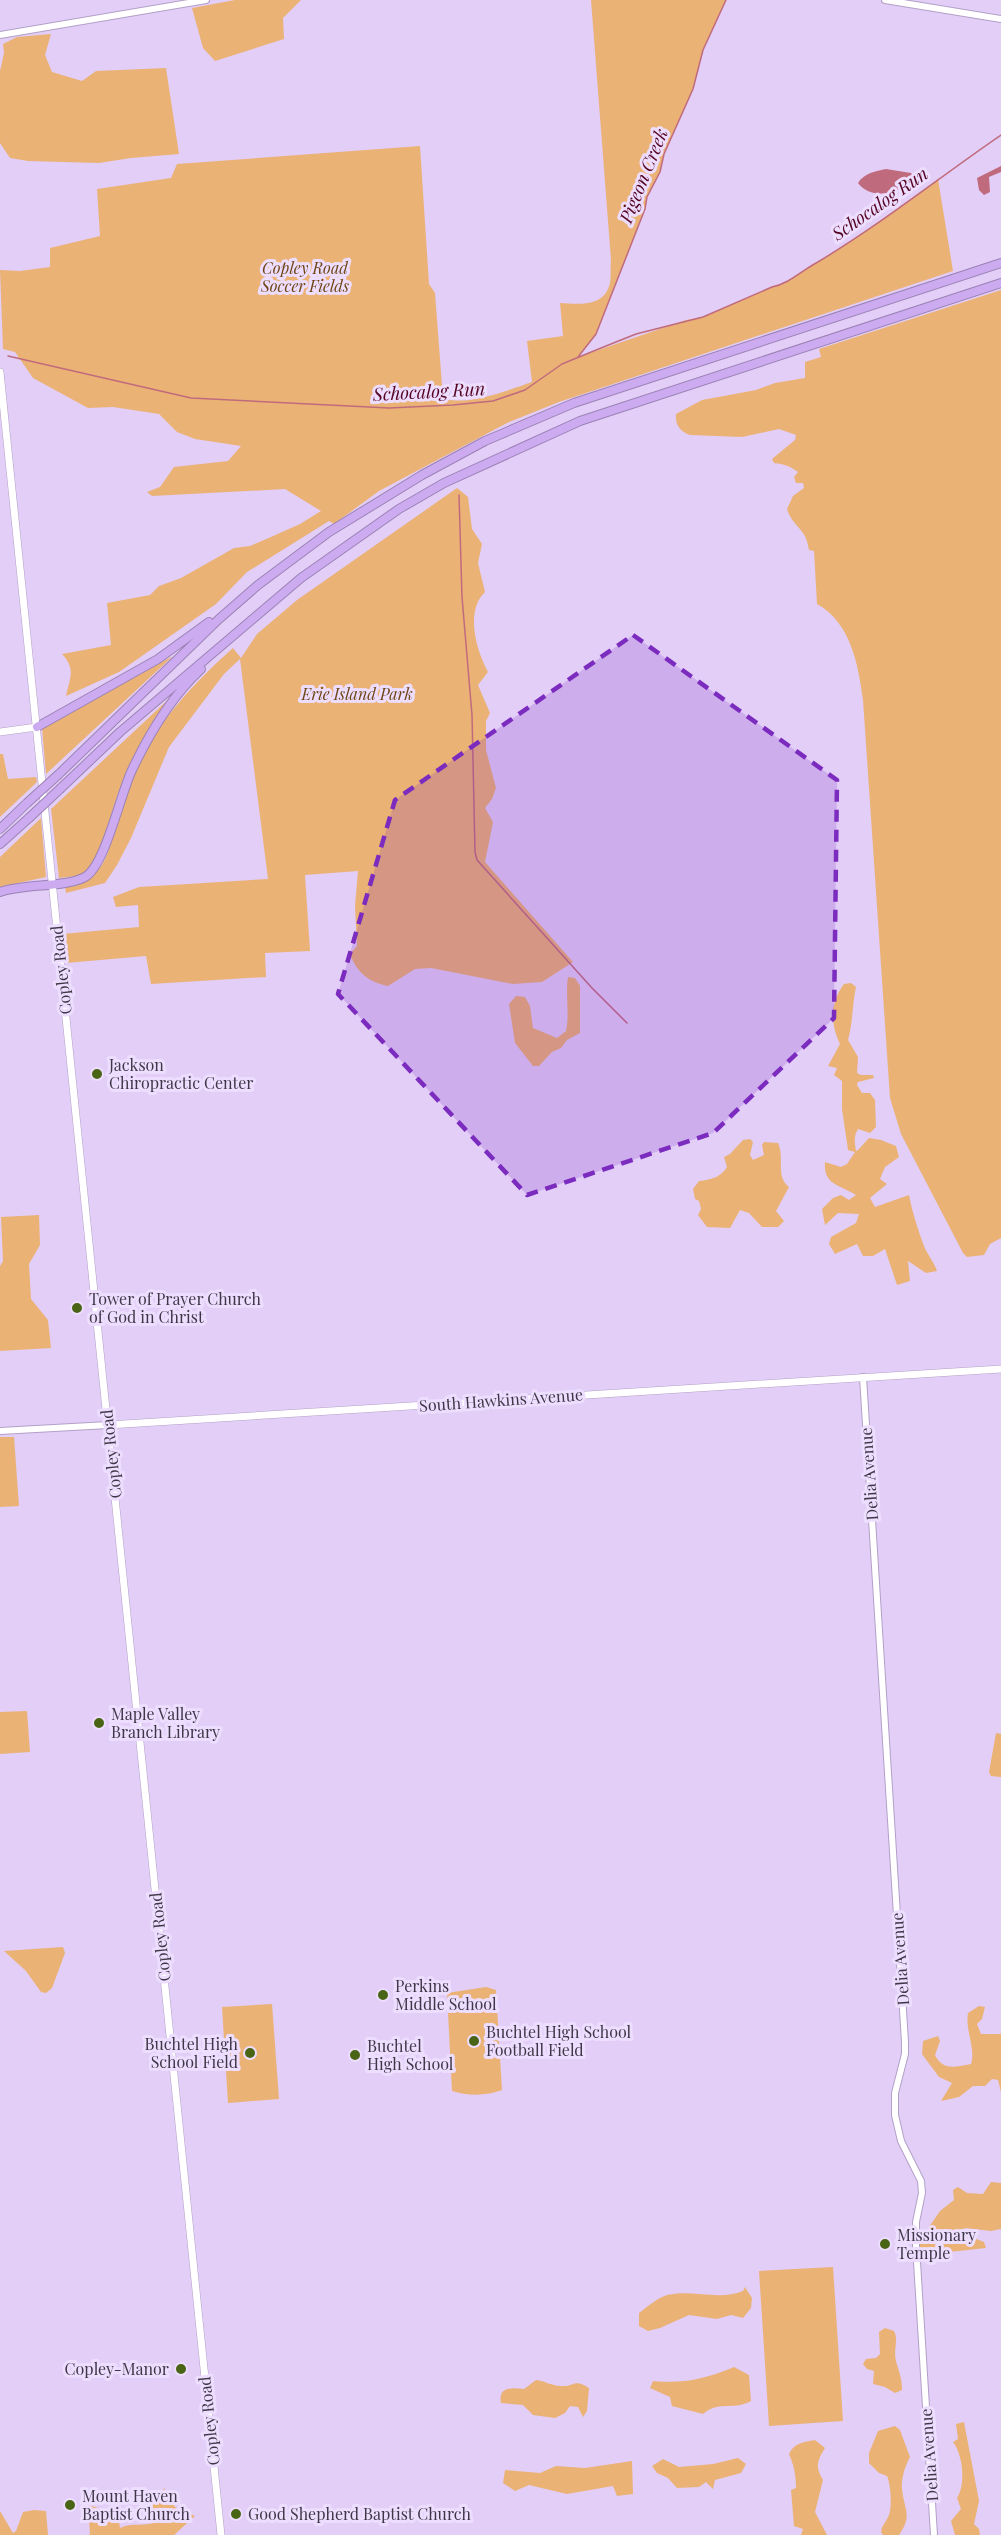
<svg xmlns="http://www.w3.org/2000/svg" width="1001" height="2535" viewBox="0 0 1001 2535" font-family="'Playfair Display',serif">
	<style>
		.green { fill: #ebb276 }
		.water { fill: #c06b7d }
		.lines { fill: none; stroke-linecap: round; stroke-linejoin: round }
		.stream { stroke: #c06b7d; stroke-width: 1.5 }
		.tertiary-casing { stroke: #b3a0c7; stroke-width: 8 }
		.secondary-casing { stroke: #b3a0c7; stroke-width: 8 }
		.motorway-casing { stroke: #9b82b5; stroke-width: 10 }
		.tertiary { stroke: #fff; stroke-width: 6 }
		.secondary { stroke: #fff; stroke-width: 7 }
		.motorway { stroke: #cdabf0; stroke-width: 8 }
		.motorway-bridge-casing { stroke: #9b82b5; stroke-width: 10; stroke-linecap: butt }
		.motorway-bridge { stroke: #cdabf0; stroke-width: 8 }
		.marked { fill: #7b2cbf; fill-opacity: 0.2; stroke: #7b2cbf; stroke-width: 4.5; stroke-dasharray: 12 8; stroke-linejoin: round }
		.poi-dot { fill: #496415; stroke: #edddfe; stroke-width: 2 }
		.labels { text-anchor: middle; stroke-width: 6; stroke-linejoin: round; paint-order: stroke }
		.park-label { font-size: 16px; font-style: italic; fill: #6e4614; stroke: #edddfe }
		.street-label { font-size: 16px; fill: #3f3747; stroke: #edddfe }
		.poi-label { font-size: 16px; fill: #3f3747; stroke: #edddfe; text-anchor: start }
		.water-label { font-size: 18px; font-style: italic; fill: #550422; stroke: #edddfe }
	</style>
	<rect width="100%" height="100%" fill="#e2cef7"/>
	<!-- green -->
	<path class="green" d="M235,0H301L283,18L284,39L215,61L203,48L192,8Z
		M591,0H726L703,50L693,89L664,154L660,172L647,197L645,209L596,334L578,357L686,320L703,317L772,287C785,285 792,277 804,270C850,243 894,211 938,179L953,271L559,402L507,423L379,491L334,524L329,521L247,572L216,604L119,672L66,696C70,677 76,669 62,654L111,645L107,603L150,595L159,586L181,578L234,548L250,546L271,537L300,524L321,511L285,489L152,496L147,492L160,487L174,467L228,461L241,446L195,439L177,432L159,414L113,407L88,408L33,378L15,352L3,349L0,270L20,271L50,267V248L100,236L97,189L171,178L177,164L420,146L429,284L435,293L443,398C466,407 509,390 532,382L527,341L563,336L560,303C577,304 600,307 608,289C612,282 610,268 611,260Z
		M51,34L45,55L52,72L82,81L96,71L166,68L179,154L131,158L99,163L28,161L10,158L0,143V71L4,53L3,44L17,37Z
		M1001,290V1238L990,1244L984,1255L967,1257L963,1253L901,1134L890,1098L863,700C858,664 851,623 817,604L814,551L809,550C806,527 793,528 787,509L793,496L804,488L803,483H796L794,477L798,472C790,466 784,464 774,463L772,459L795,440L796,435L779,429L742,437L690,435C680,431 675,425 676,414L702,400L756,390L775,383L805,378V362L821,357L819,349Z
		M457,488L468,497L472,529L482,544L478,563L485,592C465,611 476,650 488,672L478,685L490,713L486,721V750L496,788L492,799L485,808L493,822L485,862L573,962L542,982L513,984L431,968L415,969L388,986C369,982 357,973 350,954L357,946L355,906L358,871L305,875L310,951L265,953L266,977L151,984L146,956L66,963L62,934L139,927L138,905L116,907L113,897L139,887L268,879L240,659L224,674L169,747L131,838L117,865L105,883L66,893L65,885C81,882 94,878 103,863C110,851 113,834 117,820C123,801 130,782 138,764C160,719 196,681 233,648L241,658L257,634L297,600Z
		M171,657H172L46,774L42,728Z
		M173,695L143,740L118,793L97,861L85,873L77,876L59,878L51,809Z
		M0,754H3L8,779L36,777L37,782L0,817Z
		M41,818L46,877L0,887V857Z
		M568,977L575,978L580,986V1033L567,1040L561,1048L552,1052L539,1066H533L515,1043L509,1004L516,996L525,997L530,1006L533,1028L557,1038L566,1031C570,1013 565,995 568,977Z
		M851,983L856,987C852,1005 853,1023 848,1040L858,1057L857,1073L861,1075H873L874,1078L858,1082L857,1085L862,1093H870L875,1100L876,1127L870,1133L858,1129C853,1137 855,1144 856,1151L858,1150L869,1138L881,1140L896,1146L899,1157L885,1167L880,1179L887,1184L870,1198L875,1207L909,1195C912,1211 918,1230 924,1246C927,1254 934,1262 937,1271L926,1273L908,1261L910,1281L897,1285L885,1249L873,1256H863L857,1244L835,1254L829,1244L831,1237L856,1223L859,1214L838,1213L825,1225L822,1209L833,1198L841,1195L849,1200L856,1195C840,1185 823,1185 825,1162L841,1167L847,1164L855,1152L848,1150L842,1109V1081L834,1075L837,1068L828,1066L840,1044C830,1024 830,1002 844,984Z
		M750,1139L753,1142L750,1155L753,1160L764,1155L762,1145L764,1142L778,1143C785,1157 775,1177 789,1187L776,1211L784,1221L778,1227H762L749,1213L740,1210L730,1228L707,1227L698,1215L701,1209L699,1201L695,1199L693,1189L699,1181C711,1180 721,1177 727,1167L724,1157L730,1154L743,1140Z
		M39,1215L40,1245L29,1264L31,1299L48,1320L51,1348L0,1351V1266L3,1261L1,1217Z
		M0,1437H14L19,1506L0,1507Z
		M27,1711L30,1752L0,1754V1712Z
		M996,1733L1001,1734V1777L991,1776L989,1772Z
		M63,1947L65,1953L52,1988L46,1993L41,1992L26,1971L4,1951Z
		M486,1987L496,1990L502,2090C487,2096 467,2096 452,2091L447,1993Z
		M272,2004L279,2099L228,2103L222,2007Z
		M979,2006L985,2007L982,2019L977,2024L981,2034H1001V2092L998,2080L992,2079L985,2086H973L959,2097L941,2101L952,2083L939,2077L922,2054L923,2041L938,2036L940,2041L935,2055C943,2071 955,2067 971,2064C976,2049 965,2030 968,2013Z
		M991,2182L1001,2183V2229L991,2231L965,2228L961,2233L984,2242L986,2248L931,2254L921,2253L919,2244L931,2240L929,2227L940,2211L954,2200L953,2190L958,2187L967,2193L983,2194Z
		M833,2267L843,2421L769,2426L759,2271Z
		M745,2287L752,2298L751,2308L743,2318L731,2315L717,2319L689,2315L660,2328L648,2331L639,2326V2313C647,2307 657,2298 667,2295C692,2289 719,2301 743,2291Z
		M885,2328L894,2331C899,2340 893,2350 896,2361C899,2372 902,2378 902,2390L895,2393L885,2387L873,2384L874,2371L867,2369L863,2364L866,2359L876,2358L880,2354L879,2332Z
		M734,2367L749,2375L751,2401C733,2411 719,2400 703,2414L672,2406L670,2397L650,2388L653,2381C683,2384 705,2379 734,2367Z
		M536,2380C544,2381 553,2386 561,2386C574,2387 574,2378 589,2388L587,2411L583,2417L578,2407L570,2406L565,2413L555,2418L533,2415L523,2405L501,2403C498,2386 512,2388 524,2389Z
		M964,2422L979,2501L974,2524L979,2529L980,2535H955L951,2521L961,2509L957,2498C966,2484 963,2455 953,2442L958,2439L956,2424Z
		M895,2426L900,2430L910,2457C905,2466 901,2479 902,2489C904,2510 913,2515 899,2535H883L881,2532C882,2525 884,2525 887,2519C893,2511 891,2485 887,2476L879,2473L869,2463V2453L878,2431Z
		M815,2440L825,2448C817,2461 815,2467 823,2480L815,2512L827,2535H801L803,2529L794,2526L791,2490L796,2488C796,2475 794,2466 789,2454C794,2443 803,2442 815,2440Z
		M738,2458L746,2464L741,2473L715,2480L713,2489L706,2482L699,2487L677,2488L668,2478L657,2473L652,2466L663,2459L679,2467L713,2464Z
		M632,2461L633,2494L617,2496L613,2486L567,2494L529,2485L515,2491L503,2483L505,2470L540,2473L556,2466L585,2468Z
		M164,2488L175,2507L195,2516L174,2535H90L88,2505L105,2510L114,2521L119,2522L120,2528C132,2522 143,2527 156,2522L147,2502L161,2495Z
		M34,2510L46,2511L48,2535H0V2511L13,2533L16,2531L23,2512Z"/>
	<!-- water -->
	<path class="water" d="M1001,166V172L989,177L990,192L984,195L979,190L977,178Z
		M886,169L911,173L916,180C900,192 873,202 858,183C864,173 876,171 886,169Z"/>
	<g class="lines">
		<!-- stream -->
		<path class="stream" d="M8,356L191,398L389,408L453,405L493,401L525,390L562,364L601,348L636,334L703,317L772,287C787,284 798,274 811,266C878,227 938,178 1001,135
			M578,357L596,334L645,209L647,197L660,172L664,154L693,89L703,50L726,0
			M459,495L462,597L472,715L475,852L477,860L592,988L627,1023"/>
		<!-- tertiary casing -->
		<g class="tertiary-casing">
			<path id="tertiary" d="M885,0L1001,19
				M0,35L206,0
				M863,1377L905,2042V2054L895,2093V2115L901,2141L921,2181L922,2193L916,2222V2246L934,2535
				M0,1431L108,1425"/>
		</g>
		<!-- secondary casing -->
		<g class="secondary-casing">
			<path id="secondary" d="M0,372L221,2535
				M0,732L37,727
				M108,1425L1001,1369"/>
		</g>
		<!-- motorway casing -->
		<g class="motorway-casing">
			<path id="motorway" d="M37,727L158,659L209,622
				M59,774L219,619L258,585L329,532L422,475L485,441L574,403L1001,263
				M61,788L120,732L301,578L399,509L444,483L580,421L1001,283
				M0,829L27,803
				M0,844L29,818
				M0,892C26,883 64,888 85,877C105,866 120,795 132,770C149,734 172,696 201,669"/>
		</g>
		<!-- tertiary -->
		<use href="#tertiary" class="tertiary"/>
		<!-- secondary -->
		<use href="#secondary" class="secondary"/>
		<!-- motorway -->
		<use href="#motorway" class="motorway"/>
		<!-- motorway-bridge casing -->
		<g class="motorway-bridge-casing">
			<path id="motorway-bridge" d="M27,803L59,774
				M29,818L61,788"/>
		</g>
		<!-- motorway-bridge -->
		<use href="#motorway-bridge" class="motorway-bridge"/>
	</g>
	<!-- marked area -->
	<path class="marked" d="M633,635L837,780L834,1018L713,1133L527,1195L338,994L395,800Z"/>
	<!-- markers -->
	<g class="poi-dot">
		<circle cx="97" cy="1074" r="6"/>
		<circle cx="77" cy="1308" r="6"/>
		<circle cx="99" cy="1723" r="6"/>
		<circle cx="383" cy="1995" r="6"/>
		<circle cx="474" cy="2041" r="6"/>
		<circle cx="250" cy="2053" r="6"/>
		<circle cx="355" cy="2055" r="6"/>
		<circle cx="885" cy="2244" r="6"/>
		<circle cx="181" cy="2369" r="6"/>
		<circle cx="70" cy="2505" r="6"/>
		<circle cx="236" cy="2514" r="6"/>
	</g>
	<g class="labels">
		<!-- park labels -->
		<g class="park-label">
			<text x="305" y="274">Copley Road<tspan x="305" dy="18">Soccer Fields</tspan></text>
			<text x="357" y="700">Erie Island Park</text>
		</g>
		<!-- street labels -->
		<g class="street-label">
			<text transform="translate(61 970) rotate(-96)" y="6">Copley Road</text>
			<text transform="translate(501 1400) rotate(-4)" y="6">South Hawkins Avenue</text>
			<text transform="translate(111 1454) rotate(-96)" y="6">Copley Road</text>
			<text transform="translate(869 1474) rotate(-94)" y="6">Delia Avenue</text>
			<text transform="translate(160 1937) rotate(-96)" y="6">Copley Road</text>
			<text transform="translate(900 1959) rotate(-94)" y="6">Delia Avenue</text>
			<text transform="translate(209 2421) rotate(-96)" y="6">Copley Road</text>
			<text transform="translate(929 2455) rotate(-94)" y="6">Delia Avenue</text>
		</g>
		<!-- poi labels -->
		<g class="poi-label">
			<text x="109" y="1071">Jackson<tspan x="109" dy="18">Chiropractic Center</tspan></text>
			<text x="89" y="1305">Tower of Prayer Church<tspan x="89" dy="18">of God in Christ</tspan></text>
			<text x="111" y="1720">Maple Valley<tspan x="111" dy="18">Branch Library</tspan></text>
			<text x="395" y="1992">Perkins<tspan x="395" dy="18">Middle School</tspan></text>
			<text x="486" y="2038">Buchtel High School<tspan x="486" dy="18">Football Field</tspan></text>
			<text x="238" y="2050" text-anchor="end">Buchtel High<tspan x="238" dy="18">School Field</tspan></text>
			<text x="367" y="2052">Buchtel<tspan x="367" dy="18">High School</tspan></text>
			<text x="897" y="2241">Missionary<tspan x="897" dy="18">Temple</tspan></text>
			<text x="169" y="2375" text-anchor="end">Copley-Manor</text>
			<text x="82" y="2502">Mount Haven<tspan x="82" dy="18">Baptist Church</tspan></text>
			<text x="248" y="2520">Good Shepherd Baptist Church</text>
		</g>
		<!-- water labels -->
		<g class="water-label">
			<text transform="translate(644 176) rotate(-68)" y="6">Pigeon Creek</text>
			<text transform="translate(880 204) rotate(-35)" y="6">Schocalog Run</text>
			<text transform="translate(429 392) rotate(-3)" y="6">Schocalog Run</text>
		</g>
	</g>
</svg>
